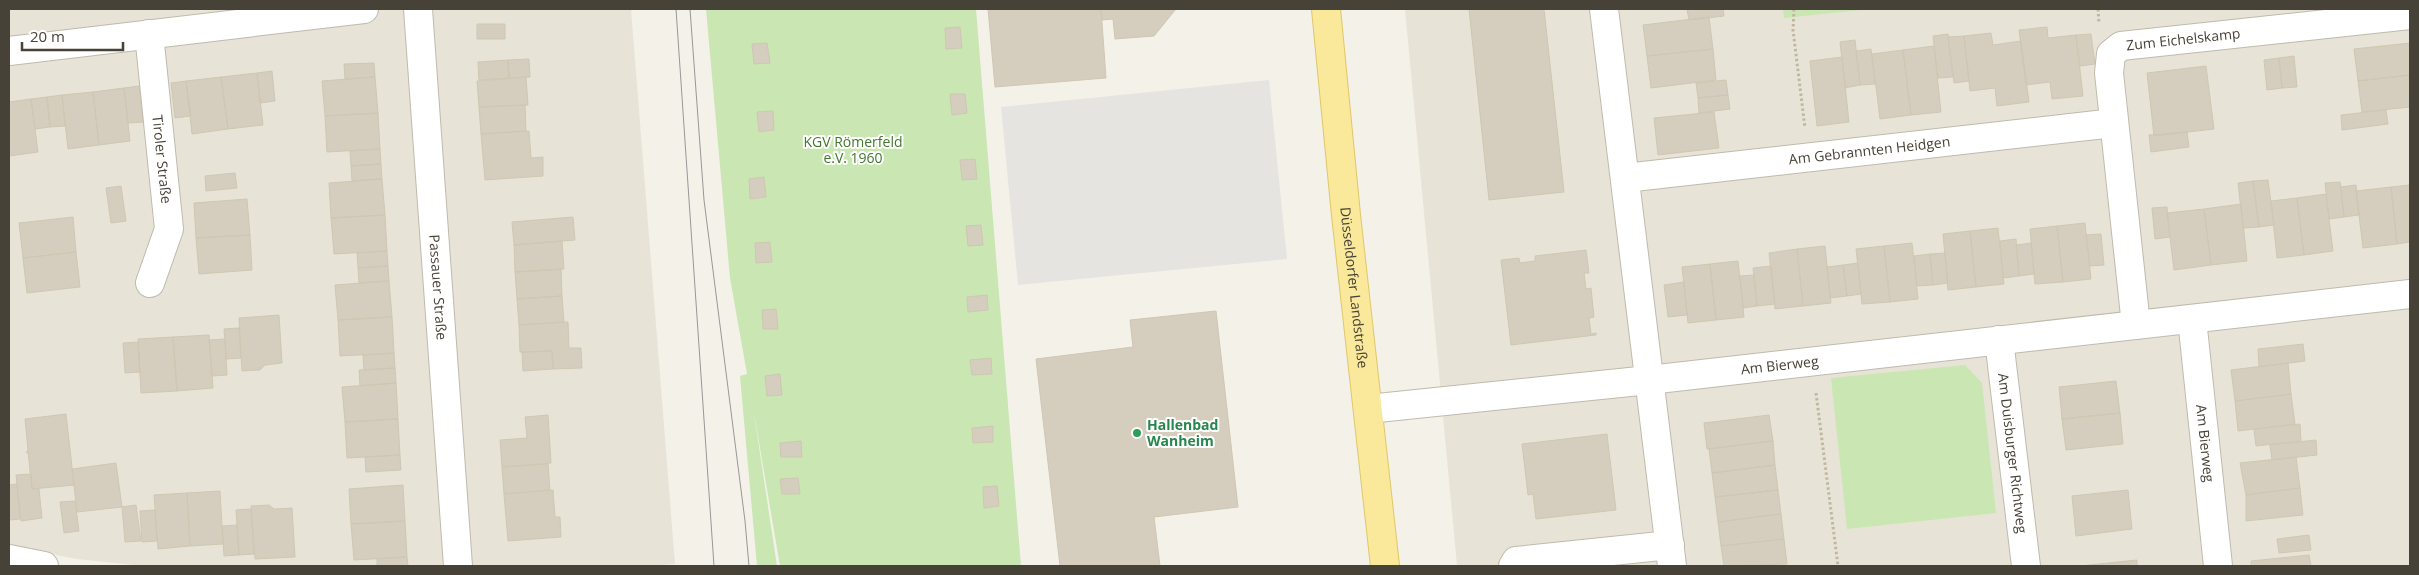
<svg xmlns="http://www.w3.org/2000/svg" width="2419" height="575" viewBox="0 0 2419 575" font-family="'Open Sans',sans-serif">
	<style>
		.residential { fill: #e7e4d7 }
		.green { fill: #cae6b3 }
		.parking { fill: #e5e4e0 }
		.building { fill: #d5cebf; stroke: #cfc7b2 }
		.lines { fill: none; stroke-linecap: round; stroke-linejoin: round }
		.minor-casing { stroke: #bfbaac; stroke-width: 30 }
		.major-casing { stroke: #dfc76b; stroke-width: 30 }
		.path { stroke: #c0b79d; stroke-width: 3; stroke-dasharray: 2.5 2.5; stroke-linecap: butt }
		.minor { stroke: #fff; stroke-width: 28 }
		.major { stroke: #fae89b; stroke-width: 28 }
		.tram { stroke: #979797; stroke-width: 1 }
		.leisure-dot { fill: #2e9e5b; stroke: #fff; stroke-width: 2 }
		.labels { text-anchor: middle; stroke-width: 4; stroke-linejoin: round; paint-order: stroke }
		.street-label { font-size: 14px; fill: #474237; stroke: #fff }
		.park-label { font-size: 14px; fill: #42772d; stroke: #fff }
		.leisure-label { font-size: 14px; font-weight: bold; fill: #27864d; stroke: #fff; text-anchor: start }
	</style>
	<rect width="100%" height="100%" fill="#f4f1e9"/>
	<!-- residential -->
	<path class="residential" d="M9,9H631L675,564L648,566H142L77,559L9,546Z
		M1405,9H2410V566H1457Z"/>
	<!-- green -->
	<path class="green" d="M706,9H976L1021,566H780L753,407L777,566H757L740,376L747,374L730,278Z
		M1783,9H1871L1784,18Z
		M1965,365L1982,383L1996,513L1847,529L1831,378Z"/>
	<!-- parking -->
	<path class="parking" d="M1269,80L1287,259L1018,285L1001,107Z"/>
	<!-- building -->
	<path class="building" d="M988,9H1101L1106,78L995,87Z
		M1101,9H1176L1154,36L1115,39L1113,19L1102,20Z
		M1469,9H1544L1564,192L1489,200Z
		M1687,9H1723L1724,16L1689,20Z
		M1709,17L1713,49L1647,56L1643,25Z
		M477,24H505V39H477Z
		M960,27L962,48L946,49L945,28Z
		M2047,27L2048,38L2076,35L2083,96L2052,99L2050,82L2026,85L2019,30Z
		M1991,33L1993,45L2021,41L2029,102L1997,106L1995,88L1970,91L1964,36Z
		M1948,34L1953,77L1938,78L1933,36Z
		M2091,34L2095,64L2080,66L2076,35Z
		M1964,36L1969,81L1954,83L1948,37Z
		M1855,40L1860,85L1845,88L1840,42Z
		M767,43L770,63L754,64L752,44Z
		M2410,43V75L2358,81L2354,49Z
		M1934,46L1941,112L1911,115L1903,50Z
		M1713,49L1716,80L1651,88L1647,56Z
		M1871,49L1875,84L1860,85L1856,51Z
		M1903,50L1911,115L1880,119L1872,54Z
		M2294,56L2297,87L2282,88L2279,58Z
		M1842,57L1849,122L1817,126L1810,61Z
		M2279,58L2282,88L2267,90L2264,60Z
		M529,59L530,77L509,78L508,60Z
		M508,60L509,78L479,80L478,62Z
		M374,63L375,77L345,79L344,64Z
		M2206,66L2214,129L2154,136L2147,73Z
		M272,71L275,101L260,103L257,73Z
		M257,73L263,125L228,129L221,77Z
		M2410,75V107L2362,112L2358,81Z
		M221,77L228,129L192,134L186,81Z
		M375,77L378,113L325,116L322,81Z
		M526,77L528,105L479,107L477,81Z
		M1726,80L1728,95L1698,98L1696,83Z
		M186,81L191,116L175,118L171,83Z
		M139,86L143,122L128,123L124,88Z
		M124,88L130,141L99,145L93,92Z
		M93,92L99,145L68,149L62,95Z
		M950,94H965L967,113L952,115Z
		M62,95L65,126L50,127L47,97Z
		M1728,95L1730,109L1699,113L1698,98Z
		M47,97L50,127L35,129L31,99Z
		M31,99L38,152L9,156V102Z
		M525,105L526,131L481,134L479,107Z
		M2386,110L2388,124L2342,130L2341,115Z
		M773,111L774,130L759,132L757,112Z
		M1714,112L1719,148L1658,155L1654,118Z
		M378,113L380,149L327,152L325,116Z
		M529,131L531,158L543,157V176L485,180L481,134Z
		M2187,132L2189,147L2151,152L2149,135Z
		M380,149L381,164L351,166L350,151Z
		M975,159L977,179L962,180L960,160Z
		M381,164L382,179L352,181L351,166Z
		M235,173L237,188L206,191L205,176Z
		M764,177L766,197L750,199L749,179Z
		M382,179L385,215L331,218L329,183Z
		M2268,180L2274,225L2259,227L2253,181Z
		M2253,181L2259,227L2243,228L2238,183Z
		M2340,182L2344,217L2329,219L2325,183Z
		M2356,185L2359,215L2344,217L2341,187Z
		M2410,185V242L2397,244L2391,187Z
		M121,186L126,221L111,223L106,188Z
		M2391,187L2397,244L2363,248L2356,191Z
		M2326,194L2333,251L2304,255L2297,198Z
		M2297,198L2304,255L2277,258L2271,201Z
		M247,199L250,235L196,238L194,203Z
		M2241,204L2247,261L2211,265L2204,209Z
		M2167,207L2170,237L2155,239L2152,208Z
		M2204,209L2211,265L2174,270L2167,213Z
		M385,215L387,251L334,254L331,218Z
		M73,217L76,252L23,258L19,223Z
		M573,217L575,240L514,245L512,222Z
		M2085,223L2091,279L2063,282L2057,226Z
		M981,225L983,245L968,246L966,226Z
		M2057,226L2063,282L2035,284L2030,229Z
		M1998,228L2004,284L1976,287L1970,231Z
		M1970,231L1976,287L1948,290L1943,234Z
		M2101,234L2104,265L2090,266L2086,235Z
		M250,235L252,270L199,274L196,238Z
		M2016,239L2019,276L2003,278L2000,241Z
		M562,241L564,269L515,272L514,245Z
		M770,242L772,262L756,263L755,243Z
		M1912,243L1918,299L1890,302L1884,246Z
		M2031,243L2034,274L2019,276L2016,245Z
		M1825,246L1831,303L1803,306L1797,249Z
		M1884,246L1890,302L1862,304L1856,249Z
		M1797,249L1803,306L1775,309L1769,253Z
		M1586,250L1589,273H1584L1586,289L1591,288L1594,317L1589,318L1591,334L1596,333V335L1511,345L1501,260L1519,258L1520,263L1535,261V256Z
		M387,251L388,266L358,268L357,253Z
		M76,252L80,287L27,293L23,258Z
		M1945,253L1948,283L1933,285L1930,254Z
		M1930,254L1933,285L1917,286L1914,256Z
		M1738,261L1744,317L1716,320L1710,264Z
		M1858,263L1861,294L1847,296L1843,265Z
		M1710,264L1716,320L1688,323L1682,267Z
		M1843,265L1847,296L1830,298L1827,267Z
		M388,266L389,281L359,283L358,268Z
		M1771,266L1775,304L1757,306L1753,268Z
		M561,269L562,296L517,299L515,272Z
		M1754,275L1757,306L1743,308L1740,276Z
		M389,281L392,317L338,320L335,285Z
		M1684,282L1687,315L1668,317L1664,285Z
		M987,295L988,310L968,312L967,297Z
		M562,296L564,322L519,325L517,299Z
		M776,309L778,329H763L762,310Z
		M1216,311L1238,507L1154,517L1160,566H1060L1036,359L1133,347L1130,320Z
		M279,315L282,363L265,365L260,370L242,371L239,318Z
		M392,317L394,353L340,356L338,320Z
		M568,322L569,348H581L582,368L553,369L552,351L520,352L519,325Z
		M239,328L241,358L226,359L224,329Z
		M209,335L213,388L177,391L173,337Z
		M173,337L177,391L141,393L138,339Z
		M225,339L227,375L212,376L209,340Z
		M138,342L140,372L125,373L123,343Z
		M2303,344L2305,361L2259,367L2258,349Z
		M552,351L553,369L523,371L522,352Z
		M394,353L395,368L364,370L363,355Z
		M991,358L992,374L972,375L970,360Z
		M2288,363L2291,394L2235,401L2231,370Z
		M395,368L396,383L360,386L359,370Z
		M780,374L782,395L767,396L765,376Z
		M2116,381L2120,413L2062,419L2059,387Z
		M396,383L398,419L345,422L342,387Z
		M2291,394L2295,424L2238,431L2235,401Z
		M2120,413L2123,444L2066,450L2062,419Z
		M66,414L74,485L32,489L28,452L26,453L28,450L25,419Z
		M548,415L551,463L502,467L500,440L527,438L525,417Z
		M1769,415L1773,441L1707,449L1704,423Z
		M398,419L400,455L347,458L345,422Z
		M2300,424L2301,441L2256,446L2254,429Z
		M993,426V442L973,443L972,428Z
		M1607,434L1616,510L1536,519L1533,494L1528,495L1522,444Z
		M2316,440L2317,455L2272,460L2270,445Z
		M801,441L802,457H781L780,443Z
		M1773,441L1775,465L1712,473L1709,449Z
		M400,455L401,470L366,472L365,457Z
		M2296,457L2300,488L2246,495L2240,463Z
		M116,463L122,507L77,512L72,469Z
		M548,464L550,490L504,494L502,467Z
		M1775,465L1778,490L1715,497L1712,473Z
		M31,474L32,489H39L42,518L21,521L16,475Z
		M798,478L800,494H782L780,479Z
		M17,484L20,519L9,520V485Z
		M403,485L405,521L351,524L349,489Z
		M997,486L999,506L984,508L983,487Z
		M2300,488L2303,515L2246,521V495Z
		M553,490L555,517H560L561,537L508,541L504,494Z
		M1778,490L1781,514L1718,522L1715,497Z
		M2128,490L2132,529L2076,536L2072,496Z
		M220,491L223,544L190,546L187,493Z
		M187,493L190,546L158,549L154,495Z
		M75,501L79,531L64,533L60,502Z
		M136,505L141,541L125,542L122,507Z
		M269,505L274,509L292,508L295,557L255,559L251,506Z
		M251,509L254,554L239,555L236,510Z
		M155,510L157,541L142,542L140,511Z
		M1781,514L1784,539L1721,546L1718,522Z
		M405,521L407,557L354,560L351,524Z
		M237,525L239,555L224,556L222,526Z
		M2309,535L2311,550L2279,553L2277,539Z
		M1784,539L1787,564L1724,566L1721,546Z
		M2309,555L2311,566H2251V561Z
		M407,557L408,566H377V559Z
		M2137,560V566H2080Z"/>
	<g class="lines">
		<!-- minor casing -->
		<g class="minor-casing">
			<g id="minor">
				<path id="s1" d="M418,9L458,566"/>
				<path d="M1604,9L1672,566"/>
				<path id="s2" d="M149,34L169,229L150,283"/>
				<path d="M9,51L364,9"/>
				<path id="s3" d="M1625,178L2114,123"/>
				<path id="s4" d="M2192,319L2218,566"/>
				<path id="s5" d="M2136,325L2109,73L2111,54L2121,46L2410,15"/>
				<path id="s6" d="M1999,340L2026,566"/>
				<path id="s7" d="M1368,409L1649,380L2410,294"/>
				<path d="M9,559L44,566"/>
				<path d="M1513,566L1516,561L1670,545"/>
			</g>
		</g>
		<!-- major casing -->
		<g class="major-casing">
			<g id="major">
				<path id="s8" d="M1326,9L1346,215L1385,566"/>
			</g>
		</g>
		<!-- path -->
		<path class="path" d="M1794,9L1793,30L1805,128
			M2098,9L2099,23
			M1816,393L1838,566"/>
		<!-- minor -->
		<use href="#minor" class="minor"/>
		<!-- major -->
		<use href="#major" class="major"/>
		<!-- tram -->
		<path class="tram" d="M676,9L714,566
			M690,9L704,200L745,521L749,566"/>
	</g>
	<!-- markers -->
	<circle class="leisure-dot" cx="1137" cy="433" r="5"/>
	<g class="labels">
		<!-- street labels -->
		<g class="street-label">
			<text dy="5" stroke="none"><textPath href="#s5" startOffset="348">Zum Eichelskamp</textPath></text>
			<text dy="5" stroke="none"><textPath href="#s3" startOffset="246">Am Gebrannten Heidgen</textPath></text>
			<text dy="5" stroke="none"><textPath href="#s2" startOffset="126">Tiroler Straße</textPath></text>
			<text dy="5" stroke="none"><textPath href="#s1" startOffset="279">Passauer Straße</textPath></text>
			<text dy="5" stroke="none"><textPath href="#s8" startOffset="280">Düsseldorfer Landstraße</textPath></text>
			<text dy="5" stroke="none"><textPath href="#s7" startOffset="414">Am Bierweg</textPath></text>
			<text dy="5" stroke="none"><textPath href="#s4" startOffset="125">Am Bierweg</textPath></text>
			<text dy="5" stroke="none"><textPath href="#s6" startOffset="114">Am Duisburger Richtweg</textPath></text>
		</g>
		<!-- park labels -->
		<g class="park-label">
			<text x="853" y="147">KGV Römerfeld<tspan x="853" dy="16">e.V. 1960</tspan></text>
		</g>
		<!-- leisure labels -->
		<g class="leisure-label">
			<text x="1147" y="430">Hallenbad<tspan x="1147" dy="16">Wanheim</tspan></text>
		</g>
	</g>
	<!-- border -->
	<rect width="2419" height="575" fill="none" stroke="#474237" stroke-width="20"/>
	<!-- scale -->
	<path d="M22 42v8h101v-8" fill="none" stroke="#474237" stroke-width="2.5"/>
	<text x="30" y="42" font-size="15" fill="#474237" stroke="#ffffff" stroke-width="4" paint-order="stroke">20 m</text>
</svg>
